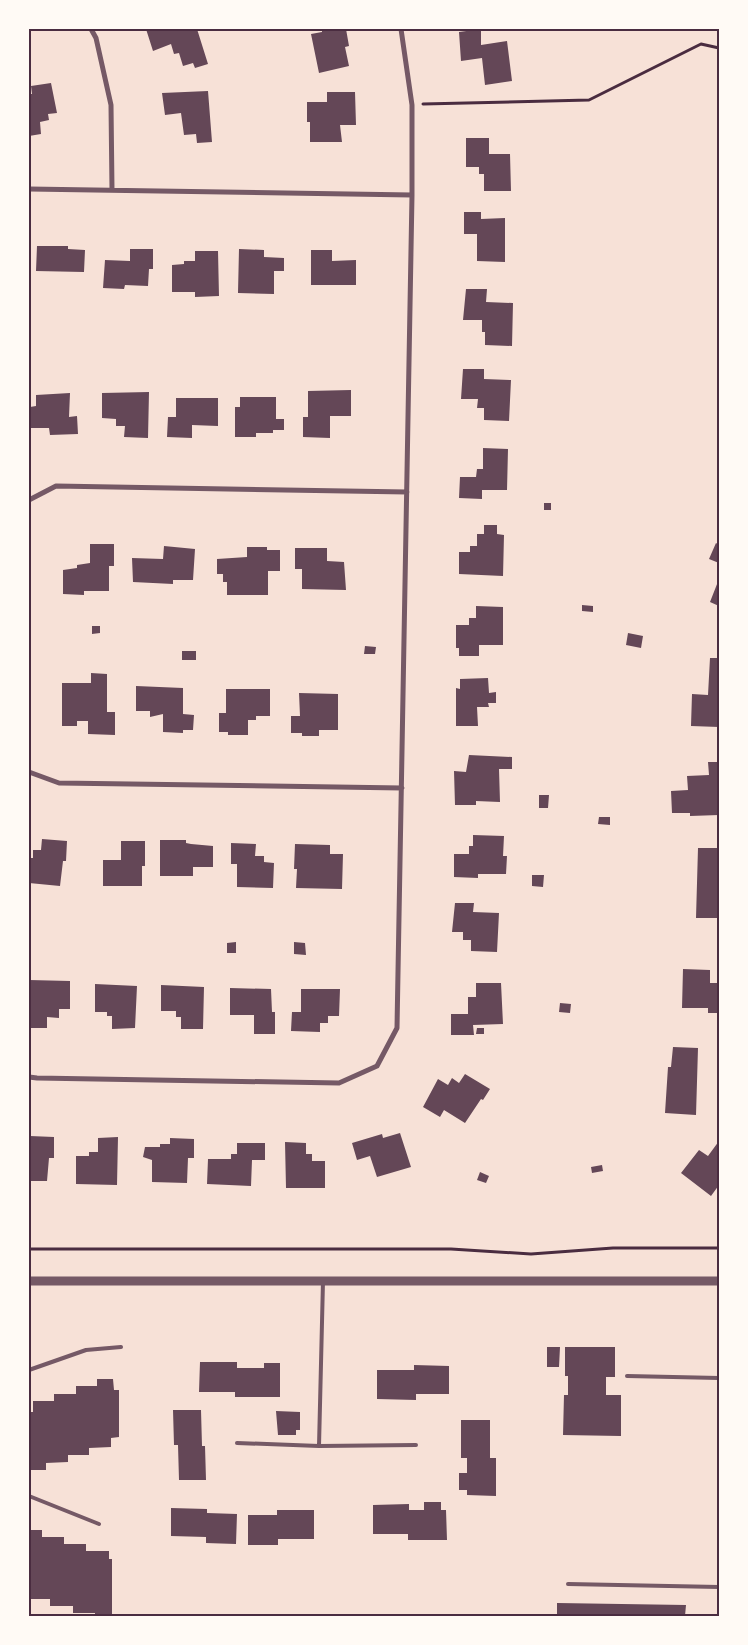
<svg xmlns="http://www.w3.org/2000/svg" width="748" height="1645" viewBox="0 0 748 1645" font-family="Figtree,sans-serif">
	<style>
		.building { fill: #644757 }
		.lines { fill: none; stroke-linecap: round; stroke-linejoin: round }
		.path { stroke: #4a2c40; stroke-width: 3 }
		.service { stroke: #755966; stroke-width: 4 }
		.minor { stroke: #755966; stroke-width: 5 }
		.tertiary { stroke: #755966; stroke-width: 9 }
		.neatline { fill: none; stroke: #4a2c40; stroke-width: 2 }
	</style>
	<rect width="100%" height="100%" fill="#f7e1d7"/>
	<!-- building -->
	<path class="building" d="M146,29H197L208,64L195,68L193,63L183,66L179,53L174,54L171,44L153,51Z
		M322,29H346L349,46L345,47L349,66L319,73L311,34L322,32Z
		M481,29V45L507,41L512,81L485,85L482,58L461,61L459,32Z
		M51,83L57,113L48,114L49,120L40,122L41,134L29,136V94H32L31,86Z
		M208,91L212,142L197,143L196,134L184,135L181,113L165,115L162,93Z
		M327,92H355L356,125H340L342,142H310V122H307V102H327Z
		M466,138H489V154H510L511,191H484V174H479V167H466Z
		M464,212H481V219L505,218V262L477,261V234H464Z
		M37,246H68V249L85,250L84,272L36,271Z
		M130,249H153V269H149L148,286L125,285L124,289L103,288L105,260L130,261Z
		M239,249L264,250V257L284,258V271H274V294L238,293Z
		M311,250H332V261L356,260V285H311Z
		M195,251H218L219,296L195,297V292H172V265L184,264V261H195Z
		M466,289H487L486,302L513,303L512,346L485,345V332H482V320H463Z
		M463,369H484V379L511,380L509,421L484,420V408H477L478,399H461Z
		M351,390V416H330V438L303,437V417H308V391Z
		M149,392L148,438L124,437L125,426H116V419L102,418V393Z
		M70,393L69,417L77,416L78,434L50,435L49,428H31L30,407L36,406V395Z
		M240,397H276V419H284V430H273V433H256V437H235V407H240Z
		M176,398H218V426L192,425V438L167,437L168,417H176Z
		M483,448L508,449L507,490H482V499L459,498L460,477H476L477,469H483Z
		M544,503H551V510H544Z
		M484,525H497V534L504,535L503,576L459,574V552H470V546H477V534H484Z
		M716,543L719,545V563L709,559Z
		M90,544H114V566H109V591H84V595L63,594V570L77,568V565L90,563Z
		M164,546L195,549L193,580H173V584L133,582L132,558L163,559Z
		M247,547H267V550H280V571H268V595H227V582H223V574H217V559L247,557Z
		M295,548H327V561L344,562L346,590L302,589V569H295Z
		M719,579V606L710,602Z
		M582,605L593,606V612L582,611Z
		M476,606L503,607V645H479V656H459V648H456V625H469V618H476Z
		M92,626H100V633L92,634Z
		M628,633L643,636L641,648L626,645Z
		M365,646L376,647L375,654H364Z
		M182,651H196V660H182Z
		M710,658H719V727L691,726L692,694L708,695Z
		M91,673L107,674V712H115V735L88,734V721H77V726H62V683H91Z
		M488,678L489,693L496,692V703H488L489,707H477L478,726H456V688L460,689V679Z
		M136,686L183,688V714L194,715L193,730H183V733L163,732V714L150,717V711H136Z
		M226,689H270V716H256V720H248V735H228V732H219V713H226Z
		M299,693L338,694V730H319V736H302V733H291V716H300Z
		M469,755L512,757V769H499L500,802L476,801V805H455L454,771L466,772Z
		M708,762H719V815L690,816V813H672L671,791L688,790L687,776L709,775Z
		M539,795H549L548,808H539Z
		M599,817H610V825L598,824Z
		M473,835L504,836L503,856H507L506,874H478V878L454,877V854H469V846H473Z
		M42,839L67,841L66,861H63L60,886L29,883V858H33V850H41Z
		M160,840H186V843L191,844L213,846V867H193V876H160Z
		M121,841H145V866H142V886H103V860H121Z
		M231,843L256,844L255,856H264V862L274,863L273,888L237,887V864H231Z
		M295,844L330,845V854H343L342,889L296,888L297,869H294Z
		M698,848H719V918H696Z
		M532,875H544L543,887L532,886Z
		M455,903H474L473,912L499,913L497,952L471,951V940H463V932H452Z
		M236,942V953H227V943Z
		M294,942L305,943L306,955L294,954Z
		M683,969L710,970V983H719V1013H708V1008H682Z
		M29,980L70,981V1009H59V1018L47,1017V1028H29Z
		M476,983H501L503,1024L473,1025L474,1035H451V1014H468V997H476Z
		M95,984L137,986L135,1028L112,1029V1016H107V1012H95Z
		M161,985L204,987L203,1029H181V1017H176V1011H161Z
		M230,988L271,989L272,1012H275V1034H254V1015H230Z
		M301,989H340L339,1016H328V1023H320V1032L291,1031L292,1012H301Z
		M560,1003L571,1004L570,1013L559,1012Z
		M477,1028H484V1034H476Z
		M673,1047L698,1048L696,1115L665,1113L668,1067H671Z
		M465,1074L490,1089L483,1100L481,1099L465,1123L444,1110L440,1117L423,1107L438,1079L448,1085L452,1078L459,1083Z
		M400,1133L411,1167L377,1177L370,1156L357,1160L352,1143L382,1134L383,1138Z
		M30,1136L54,1137V1158H49L47,1181H29V1148H30Z
		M118,1137L117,1185L76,1184V1156H89V1152H98V1138Z
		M170,1138L194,1139V1158H188L187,1183L152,1182V1160L143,1157L145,1147H160V1144H170Z
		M719,1141V1185L711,1196L681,1173L699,1150L708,1156Z
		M285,1142L306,1143V1154H312V1161H325V1188H286Z
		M237,1143H265V1160H252L251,1186L207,1184L208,1159H231V1154H237Z
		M602,1165L603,1171L592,1173L591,1167Z
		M480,1172L489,1176L486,1183L477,1180Z
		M547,1347H560L559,1367H547Z
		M565,1347H615V1377H606V1395H621V1436L563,1435L564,1395H568V1376H565Z
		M200,1362H237V1368H264V1363H280V1397H235V1392H199Z
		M414,1365L449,1366V1394H416V1400L377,1399V1370H414Z
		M97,1379H113L114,1390H119V1437L111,1438V1447L89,1448V1455H68V1462L46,1463V1470H29V1412H33V1401H54V1394H76V1386H97Z
		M173,1410H201L202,1446H205L206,1480H179L178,1445H174Z
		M276,1411L300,1412V1430H296V1435H278Z
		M461,1420H490V1458H496V1496L467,1495V1490H459V1473H467V1458H461Z
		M424,1502H441V1510H446L447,1540H408V1534H373V1505L409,1504V1510H424Z
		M171,1508L207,1509V1513L237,1514L236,1544L206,1543V1537L171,1536Z
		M277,1510H314V1539H278V1545H248V1515H277Z
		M29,1530H42V1537H64V1544H86V1551H109V1559H112V1616H95V1613H73V1606H50V1599H30Z
		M557,1603L686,1605L685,1616H557Z"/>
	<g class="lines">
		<!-- path -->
		<path class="path" d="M423,104L589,100L701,44L719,48
			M29,1249H451L531,1254L613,1248H719"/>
		<!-- service -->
		<path class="service" d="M29,1370L86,1350L121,1347
			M627,1376L719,1378
			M237,1443L319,1446L416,1445
			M319,1446L323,1281
			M29,1496L99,1524
			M568,1584L719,1587"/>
		<!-- minor -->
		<path class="minor" d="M91,29L96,38L111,105L112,190
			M29,189L412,195
			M29,500L56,486L407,492
			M29,772L59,783L402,788
			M29,1077L37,1078L339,1083L377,1066L397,1028L412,195V105L401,29"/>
		<!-- tertiary -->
		<path class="tertiary" d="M29,1281H719"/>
	</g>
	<!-- border -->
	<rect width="748" height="1645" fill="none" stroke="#fffaf5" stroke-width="60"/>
	<rect x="30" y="30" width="688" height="1585" class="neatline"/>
</svg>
